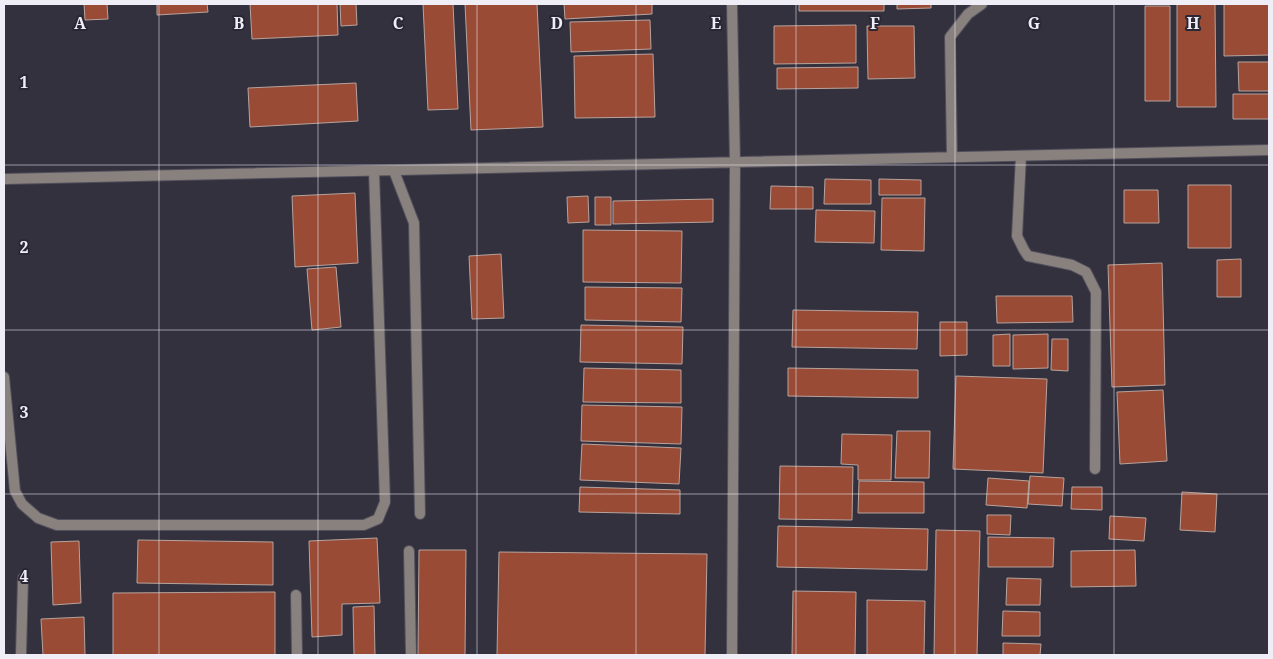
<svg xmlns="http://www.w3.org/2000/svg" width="1273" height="659" viewBox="0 0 1273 659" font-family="'Noto Serif',serif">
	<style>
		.building { fill: #9a4b35; stroke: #b7a39d }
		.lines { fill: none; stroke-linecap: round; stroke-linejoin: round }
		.service-casing { stroke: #524f5c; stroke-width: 12 }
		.minor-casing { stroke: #524f5c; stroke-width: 12 }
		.service { stroke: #89817e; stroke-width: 10 }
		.minor { stroke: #89817e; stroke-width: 10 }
		.grid { fill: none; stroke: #efedf6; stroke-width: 1; stroke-opacity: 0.55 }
		.grid-label { font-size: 16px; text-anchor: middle; font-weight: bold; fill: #efedf6; stroke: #2a2735; stroke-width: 4; stroke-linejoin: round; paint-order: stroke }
	</style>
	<rect width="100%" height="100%" fill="#34313f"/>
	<!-- building -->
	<path class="building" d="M84,4H107L108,19L85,20Z
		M157,4H207L208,12L157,15Z
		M250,4H337L338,35L252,39Z
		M340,4H356L357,25L341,26Z
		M423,4H453L458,109L428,110Z
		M465,4H537L543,127L471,130Z
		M564,4H652V14L565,19Z
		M799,4H884V11H799Z
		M897,4H931V8L897,9Z
		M1177,4H1215L1216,107H1177Z
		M1224,4H1269V55L1224,56Z
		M1145,6H1170V101H1145Z
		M650,20L651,49L571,52L570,22Z
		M856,25V63L774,64V26Z
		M867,26H914L915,78L868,79Z
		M653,54L655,117L575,118L574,56Z
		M1238,62H1269V91H1239Z
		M858,67V88L777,89V68Z
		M356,83L358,121L250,127L248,88Z
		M1233,94H1269V119H1233Z
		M825,179L871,180V204H824Z
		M879,179L921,180V195H879Z
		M1188,185H1231V248H1188Z
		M771,186L813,187V209H770Z
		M1124,190H1158L1159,223H1124Z
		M355,193L358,263L295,267L292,196Z
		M588,196L589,222L568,223L567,197Z
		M595,197H611V225H595Z
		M882,198H925L924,251L881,250Z
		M713,199V222L613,224V201Z
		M816,210L875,211L874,243L815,242Z
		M583,230L682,231L681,283L583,282Z
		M501,254L504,318L472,319L469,256Z
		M1241,259V297H1217V260Z
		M1162,263L1165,385L1112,387L1108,265Z
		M336,267L341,327L312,330L307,269Z
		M585,287L682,288L681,322L585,320Z
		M996,296H1072L1073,322L997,323Z
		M793,310L918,312L917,349L792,347Z
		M940,322H967V355L940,356Z
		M581,325L683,327L682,364L580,362Z
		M1010,334V366H993V335Z
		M1048,334V368L1013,369V335Z
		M1052,339H1068V371L1051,370Z
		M584,368L681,370V403L583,402Z
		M788,368L918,370V398L788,396Z
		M956,376L1047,379L1043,473L953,469Z
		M1163,390L1167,461L1120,464L1117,392Z
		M582,405L682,407L681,444L581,441Z
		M897,431H930L929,478H895Z
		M842,434L892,435L891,480H858V465L841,464Z
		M582,444L681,448L679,484L580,480Z
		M780,466L853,467L852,520L779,519Z
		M1030,476L1064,478L1062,506L1028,504Z
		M988,478L1029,481L1027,508L986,505Z
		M859,481L924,482V513H858Z
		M580,487L680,490V514L579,512Z
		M1072,487H1102V510L1071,509Z
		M1182,492L1217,494L1215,532L1180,530Z
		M987,515H1011L1010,535L987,534Z
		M1110,516L1146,518L1144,541L1109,539Z
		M778,526L928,529L927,570L777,567Z
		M936,530L980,531L977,655H934Z
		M988,537L1054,538L1053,567H988Z
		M377,538L380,603L342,604V635L312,637L309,541Z
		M138,540L273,542V585L137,583Z
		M79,541L81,603L53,605L51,542Z
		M419,550H466L465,655H418Z
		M1135,550L1136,586L1071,587V551Z
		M499,552L707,554L705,655H497Z
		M1007,578L1041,579L1040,605H1006Z
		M793,591L856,592L855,655H792Z
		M275,592V655H113V593Z
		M867,600L925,601L924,655H867Z
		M374,606L375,655H354L353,607Z
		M1003,611L1040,612V636H1002Z
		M84,617L85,655H43L41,619Z
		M1003,643L1041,644L1040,655H1003Z"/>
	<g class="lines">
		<!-- service casing -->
		<g class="service-casing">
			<path id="service" d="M1021,156L1017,236L1024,250L1028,256L1072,265L1086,272L1096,292L1095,469
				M394,171L414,223L420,514
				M4,377L15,491L22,504L38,518L57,525H364L378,519L385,502L374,171
				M409,551L411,655
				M21,655L23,578"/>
		</g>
		<!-- minor casing -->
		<g class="minor-casing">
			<path id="minor" d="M732,4L735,163L732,655
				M952,157L950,37L968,14L982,4
				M4,179L1269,150
				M296,595L297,655"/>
		</g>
		<!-- service -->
		<use href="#service" class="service"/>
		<!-- minor -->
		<use href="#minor" class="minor"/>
	</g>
	<!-- grid -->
	<path class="grid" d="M159,4V655M318,4V655M477,4V655M636,4V655M796,4V655M955,4V655M1114,4V655M4,165H1269M4,330H1269M4,494H1269"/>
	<g class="grid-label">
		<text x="80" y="29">A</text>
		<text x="239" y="29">B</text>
		<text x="398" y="29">C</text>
		<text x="557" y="29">D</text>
		<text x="716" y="29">E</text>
		<text x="875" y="29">F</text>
		<text x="1034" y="29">G</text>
		<text x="1193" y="29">H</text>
		<text x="24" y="88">1</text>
		<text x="24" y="253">2</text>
		<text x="24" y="418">3</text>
		<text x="24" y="582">4</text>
	</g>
	<!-- border -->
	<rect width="1273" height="659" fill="none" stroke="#efedf6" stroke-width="10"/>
</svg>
